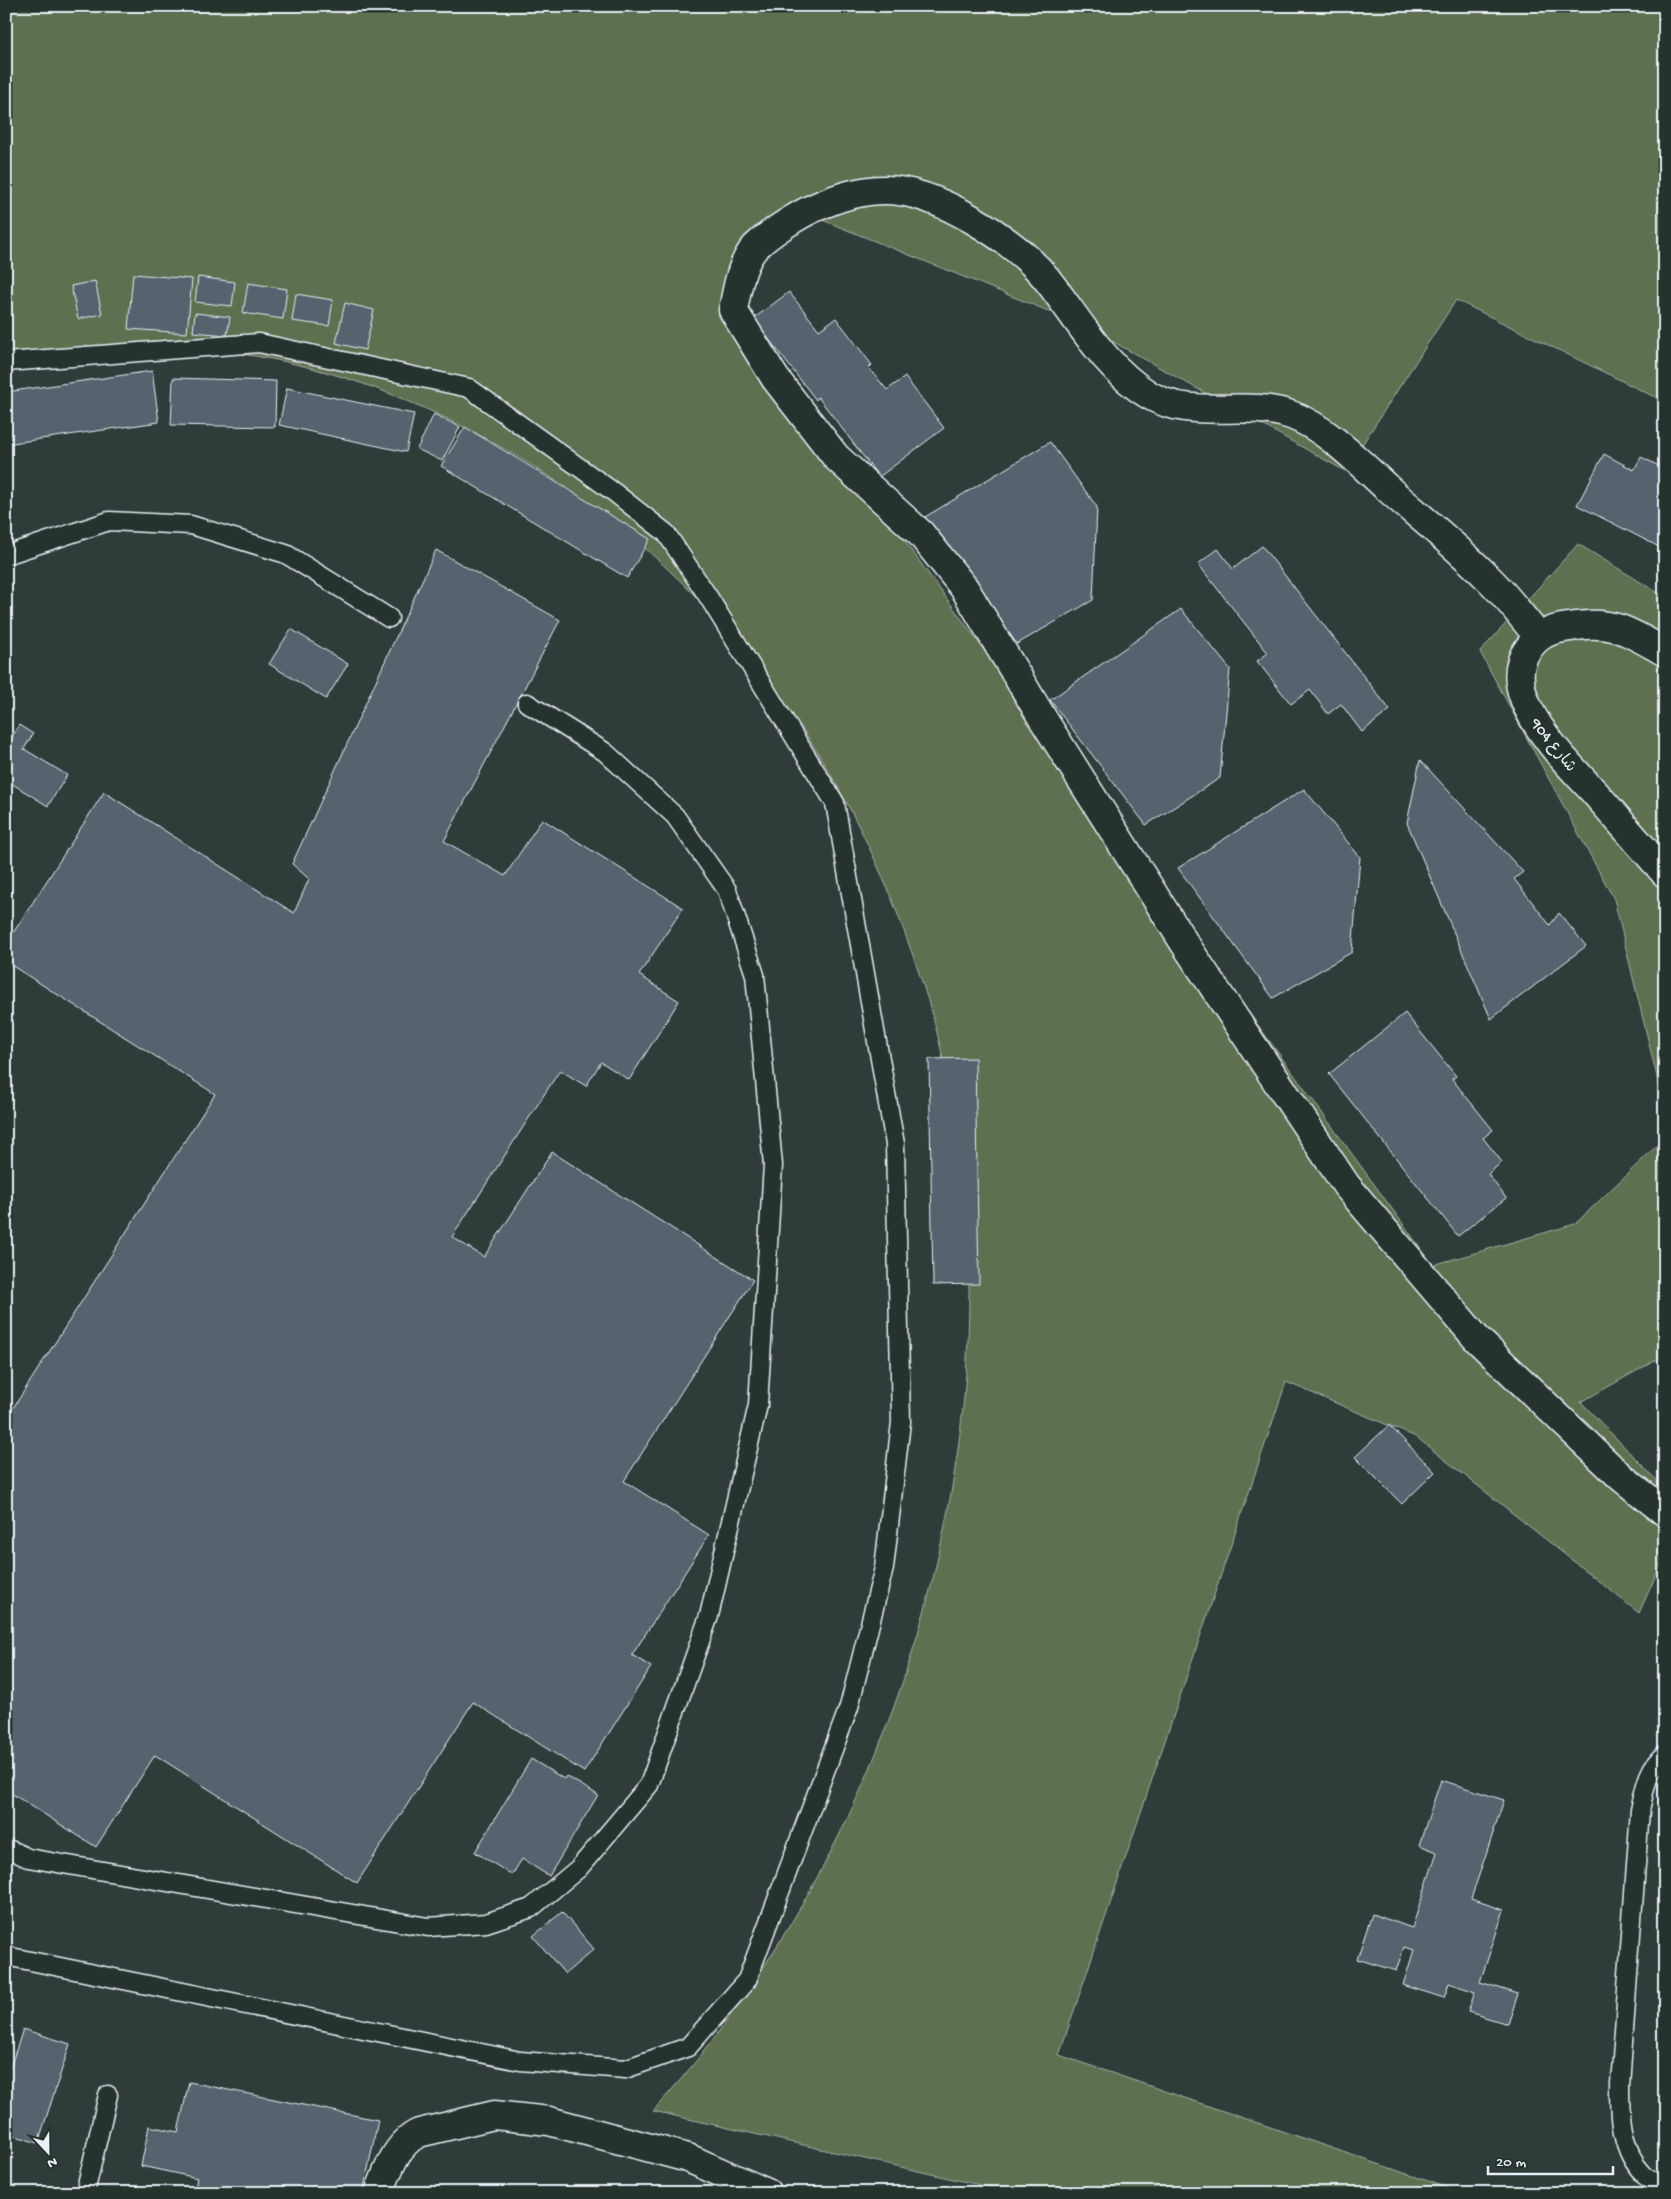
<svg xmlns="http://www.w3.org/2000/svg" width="1671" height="2199" viewBox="0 0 1671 2199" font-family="'Gochi Hand','Playpen Sans Arabic',sans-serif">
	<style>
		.green { fill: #5f6f51; stroke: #a4b0a4 }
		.building { fill: #56626e; stroke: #e8f1f8 }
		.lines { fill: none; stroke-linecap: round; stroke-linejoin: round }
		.lane-casing { stroke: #e8f1f8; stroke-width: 21 }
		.street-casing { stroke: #e8f1f8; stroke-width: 31 }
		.lane { stroke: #26332d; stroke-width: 18 }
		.street { stroke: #26332d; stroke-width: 28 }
		.labels { text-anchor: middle; stroke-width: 4; stroke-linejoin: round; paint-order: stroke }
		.street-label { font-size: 16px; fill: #e8f1f8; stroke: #26332d }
	</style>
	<rect width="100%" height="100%" fill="#303c3a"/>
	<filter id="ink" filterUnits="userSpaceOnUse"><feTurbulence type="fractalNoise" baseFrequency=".02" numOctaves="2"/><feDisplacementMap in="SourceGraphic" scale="10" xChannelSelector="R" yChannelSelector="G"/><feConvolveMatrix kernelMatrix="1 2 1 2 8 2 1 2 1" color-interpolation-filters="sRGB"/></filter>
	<g filter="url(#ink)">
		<!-- green -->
		<path class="green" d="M6,6H1665V402L1456,300L1345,471L1083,325L800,211L728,299L1433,1265L1575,1224L1665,1138V1355L1581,1402L1665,1489V1555L1639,1613L1416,1437L1286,1382L1059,2055L1463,2193H1015L653,2111C672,2090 691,2068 708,2046C776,1956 835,1856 877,1751C943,1587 978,1404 967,1227C965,1199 959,1171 955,1143C951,1115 949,1086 943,1059C935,1019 922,980 908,942C856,795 773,665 657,559C542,455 370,363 213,351C189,350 164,354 140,356C95,359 51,362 6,365Z
			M1578,544L1665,597V1110L1614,899L1480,652Z"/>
		<!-- building -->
		<path class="building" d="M133,274L192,279L187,333L128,329Z
			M198,277L235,282L232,306L195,302Z
			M95,281L102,314L78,319L71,286Z
			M248,283L287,289L283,319L243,313Z
			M789,292L819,330L836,318L872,365L869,368L887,390L905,377L944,428L879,477L818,397L816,400L753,319Z
			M296,294L333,300L329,326L292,321Z
			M345,303L374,310L365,350L336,343Z
			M195,313L230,317L227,335L193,332Z
			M152,371L159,422L6,444V392Z
			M173,378L276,381L275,427L171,425Z
			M287,388L414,414L406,452L279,425Z
			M434,414L460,427L442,461L417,449Z
			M465,427L650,539L627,578L441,466Z
			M1050,442L1097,507L1093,600L1017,644L925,517Z
			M1604,454L1634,470L1641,457L1665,469V550L1577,505Z
			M1262,546L1390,710L1362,732L1341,704L1328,714L1310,690L1291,704L1257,661L1268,653L1198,564L1218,549L1233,569Z
			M436,550L560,620L444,841L505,876L542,819L683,908L639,975L679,1001L629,1080L601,1062L586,1086L560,1070L452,1237L484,1257L552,1152L753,1280L624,1481L709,1535L632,1655L651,1667L584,1772L473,1702L357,1883L155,1755L96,1847L6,1790V1419L215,1094L6,962V944L104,792L294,913L309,879L292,864Z
			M1181,609L1230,669L1220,778L1146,825L1050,700Z
			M291,629L348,664L326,699L269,664Z
			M19,725L33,734L24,749L67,775L48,806L6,780V747Z
			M1420,760L1523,872L1514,879L1550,925L1559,913L1586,946L1491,1019L1407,823Z
			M1304,789L1360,857L1352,952L1273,998L1178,868Z
			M1405,1013L1456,1076L1452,1079L1493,1130L1483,1138L1502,1162L1488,1174L1506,1198L1458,1236L1329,1074Z
			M975,1058L979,1284L933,1285L929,1059Z
			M1389,1425L1435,1472L1402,1504L1355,1457Z
			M531,1759L564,1779L566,1776L598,1795L549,1876L522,1859L512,1875L475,1852Z
			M1441,1780L1504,1800L1471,1899L1504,1910L1480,1982L1518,1994L1508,2024L1468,2012L1475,1992L1449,1983L1444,1998L1403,1985L1414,1950L1404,1947L1396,1971L1357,1959L1372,1914L1412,1928L1437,1852L1419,1845Z
			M562,1912L594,1949L565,1974L533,1936Z
			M23,2029L70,2044L38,2143L6,2133V2080Z
			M189,2082L378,2120L363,2193H194L197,2178L141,2166L149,2126L178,2132Z"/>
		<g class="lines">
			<!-- lane casing -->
			<g class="lane-casing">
				<path id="lane" d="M6,362L259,343L469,388L615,493L666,533L709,598L835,803L895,1144L901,1422L884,1568L849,1707L747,1980L688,2047L625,2069L520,2061L6,1956
					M6,555L109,521L191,525L286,554L389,618
					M1665,1754C1647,1768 1645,1789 1640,1810L1620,2085C1620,2116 1620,2150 1644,2174C1650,2179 1658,2182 1665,2186
					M6,1848L28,1858L428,1927L486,1923L531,1908L579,1868L649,1785L709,1616L758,1405L773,1165L755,975L727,890L675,816L605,752L527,703
					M85,2193L108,2095"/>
			</g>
			<!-- street casing -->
			<g class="street-casing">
				<path id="street" d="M1538,636C1521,616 1506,595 1487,577C1455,545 1420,517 1386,487C1360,463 1325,427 1291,415C1245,399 1193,421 1149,395C1105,369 1077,317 1046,278C1015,240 936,190 886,190C860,190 839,197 816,207C799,214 763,237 752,251C740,268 737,290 733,310L775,378L836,457L921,534L965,589L1043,719L1185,944L1346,1185L1477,1339L1621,1477L1665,1512
					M1665,652C1633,634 1614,620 1577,626C1568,627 1559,628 1551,631C1540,635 1535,640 1528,649C1495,694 1567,762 1595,793C1618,819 1641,846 1665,873
					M379,2193C387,2171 397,2143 419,2133L494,2115L549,2121L688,2158L767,2193"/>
			</g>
			<!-- lane -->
			<use href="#lane" class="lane"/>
			<!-- street -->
			<use href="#street" class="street"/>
		</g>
	</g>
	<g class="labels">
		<!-- street labels -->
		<g class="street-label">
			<text transform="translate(1555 744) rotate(52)" y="6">شارع 904</text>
		</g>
	</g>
	<!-- margin -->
	<rect width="1671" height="2199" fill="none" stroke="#26332d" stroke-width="25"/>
	<rect x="12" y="12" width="1646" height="2174" fill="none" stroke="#e8f1f8" stroke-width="2" filter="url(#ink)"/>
	<!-- north arrow -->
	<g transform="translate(48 2152) rotate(158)" stroke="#26332d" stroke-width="4" paint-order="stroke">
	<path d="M0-4L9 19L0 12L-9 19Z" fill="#e8f1f8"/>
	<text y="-8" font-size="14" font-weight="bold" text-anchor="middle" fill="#e8f1f8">N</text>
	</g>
	<!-- scale -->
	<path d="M1488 2166v8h125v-8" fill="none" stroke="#e8f1f8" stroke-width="2.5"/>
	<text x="1496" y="2166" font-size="15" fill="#e8f1f8" stroke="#26332d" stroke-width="4" paint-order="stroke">20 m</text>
</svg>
